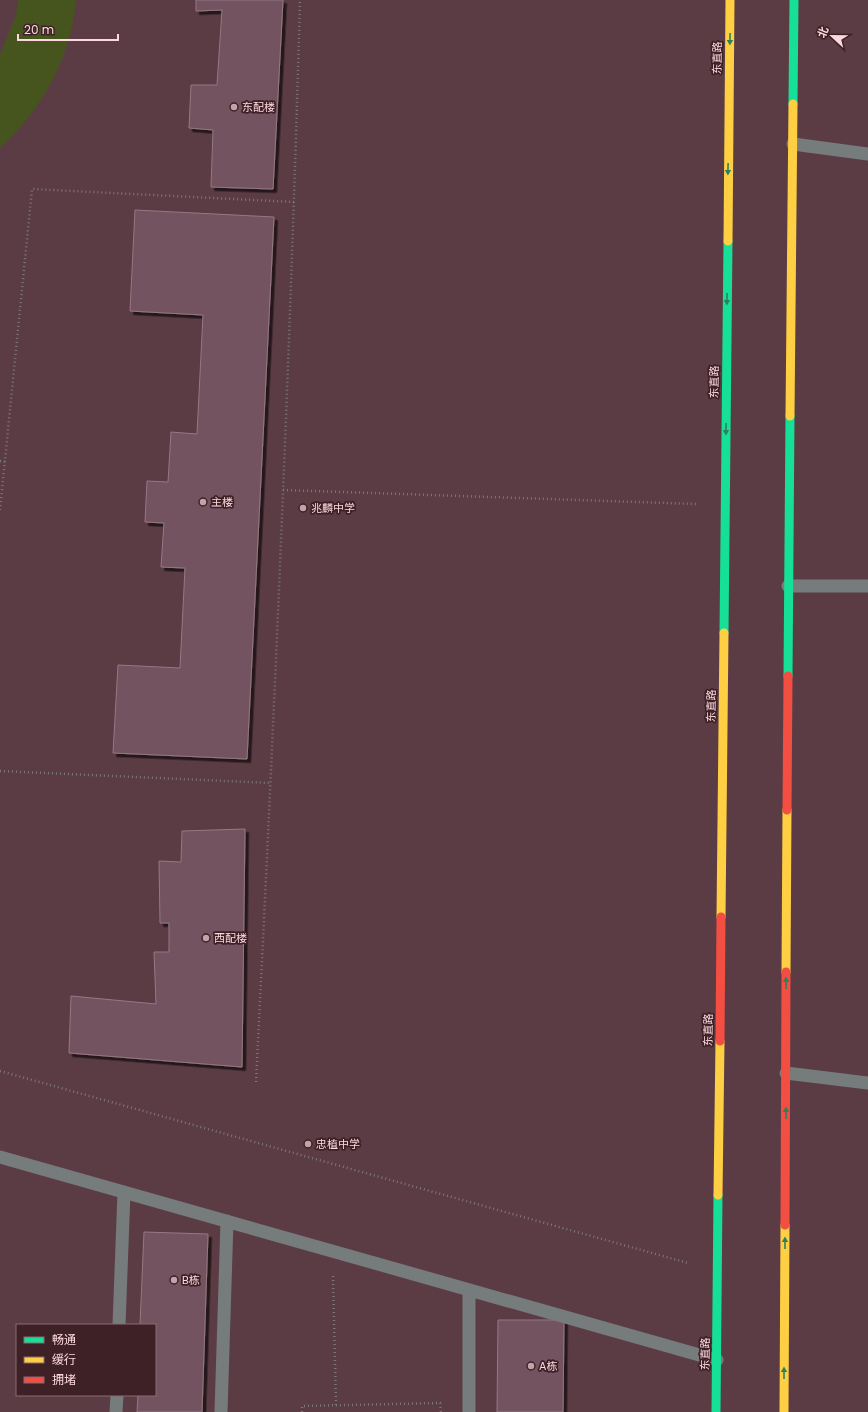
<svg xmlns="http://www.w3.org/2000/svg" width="868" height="1412" viewBox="0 0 868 1412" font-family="Poppins,'Noto Sans SC',sans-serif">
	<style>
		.pitch { fill: #46541d }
		.building { fill: #735261; stroke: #947983; filter: url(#shadow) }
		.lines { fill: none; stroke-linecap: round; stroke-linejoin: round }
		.path { stroke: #7c7879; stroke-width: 2.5; stroke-dasharray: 1 3; stroke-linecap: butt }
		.lane { stroke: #767c7b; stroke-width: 13 }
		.fast { stroke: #16e098; stroke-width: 9 }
		.slow { stroke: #ffcf43; stroke-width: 9 }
		.jam { stroke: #f24e42; stroke-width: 9 }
		.oneway { fill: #2a8060 }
		.poi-dot { fill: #c5a1a9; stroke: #3d2127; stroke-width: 1.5 }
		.labels { text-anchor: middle; stroke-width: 3.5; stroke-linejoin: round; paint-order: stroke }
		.street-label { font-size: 11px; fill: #fed8df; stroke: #3d2127 }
		.poi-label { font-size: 11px; fill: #fed8df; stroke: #3d2127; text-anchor: start }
	</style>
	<defs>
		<filter id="shadow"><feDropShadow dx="3.5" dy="3.5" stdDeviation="0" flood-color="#0009"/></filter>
	</defs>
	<rect width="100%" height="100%" fill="#5c3c44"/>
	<!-- pitch -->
	<path class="pitch" d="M18,0H76C71,57 42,110 0,148V55L16,15Z"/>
	<!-- building -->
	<path class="building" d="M196,0H283L273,189L211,187L213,130L189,128L191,85H217L222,10L196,11Z
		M135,210L274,217L247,759L113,753L118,665L180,668L185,568L161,567L164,523L145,522L147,481L168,482L171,432L197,434L203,315L130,311Z
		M245,829L242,1067L69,1053L71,996L156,1004L154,952H169V923H160L159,861L181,862L182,831Z
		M144,1232L208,1234L202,1412H137L138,1395H155V1325H140Z
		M498,1320H564L563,1412H497Z"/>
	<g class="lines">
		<!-- path -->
		<path class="path" d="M0,461L5,462
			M283,490L696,504
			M0,510L32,189L294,202
			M0,771L271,783
			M0,1071L688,1263
			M256,1082C274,722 290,361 300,0
			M333,1276L336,1405
			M302,1412V1406L440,1403L441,1412"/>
		<!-- lane -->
		<path class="lane" d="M793,144L868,154
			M788,586H868
			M786,1073L868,1083
			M0,1157L717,1360
			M119,1325L124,1192
			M116,1412L117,1395
			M221,1412L227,1221
			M469,1412V1290"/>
		<!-- fast -->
		<path class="fast" d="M793,104L794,0
			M724,633L728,241
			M788,676L790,416
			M716,1412L718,1195"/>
		<!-- slow -->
		<path class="slow" d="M728,241L730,0
			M790,416L793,104
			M721,917L724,633
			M786,972L787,810
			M718,1195L720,1041
			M784,1412L785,1225"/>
		<!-- jam -->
		<path class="jam" d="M787,810L788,676
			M720,1041L721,917
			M785,1225L786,972"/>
	</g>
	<!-- one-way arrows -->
	<defs><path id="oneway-solid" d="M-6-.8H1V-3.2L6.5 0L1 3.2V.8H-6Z"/></defs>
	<g class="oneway">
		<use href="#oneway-solid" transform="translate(730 39) rotate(91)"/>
		<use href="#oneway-solid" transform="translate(728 169) rotate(91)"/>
		<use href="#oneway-solid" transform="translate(727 299) rotate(91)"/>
		<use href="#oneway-solid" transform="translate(726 429) rotate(91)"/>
		<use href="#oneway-solid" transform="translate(786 983) rotate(-90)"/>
		<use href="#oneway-solid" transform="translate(786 1113) rotate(-90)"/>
		<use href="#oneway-solid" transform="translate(785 1243) rotate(-90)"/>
		<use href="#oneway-solid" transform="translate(784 1373) rotate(-90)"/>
	</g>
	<!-- markers -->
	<g class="poi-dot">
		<circle cx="234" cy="107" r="4"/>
		<circle cx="203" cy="502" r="4"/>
		<circle cx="303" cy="508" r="4"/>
		<circle cx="206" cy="938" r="4"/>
		<circle cx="308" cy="1144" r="4"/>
		<circle cx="174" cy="1280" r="4"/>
		<circle cx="531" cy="1366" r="4"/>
	</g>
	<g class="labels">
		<!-- street labels -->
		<g class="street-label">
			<text transform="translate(717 58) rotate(-89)" y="4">东直路</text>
			<text transform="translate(714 382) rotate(-89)" y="4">东直路</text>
			<text transform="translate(711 706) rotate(-89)" y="4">东直路</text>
			<text transform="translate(708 1030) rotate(-89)" y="4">东直路</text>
			<text transform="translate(705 1354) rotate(-89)" y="4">东直路</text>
		</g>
		<!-- poi labels -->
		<g class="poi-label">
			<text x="242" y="111">东配楼</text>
			<text x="211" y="506">主楼</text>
			<text x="311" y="512">兆麟中学</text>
			<text x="214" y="942">西配楼</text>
			<text x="316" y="1148">忠植中学</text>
			<text x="182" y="1284">B栋</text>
			<text x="539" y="1370">A栋</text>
		</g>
	</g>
	<!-- legend -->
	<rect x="16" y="1324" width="140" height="72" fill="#3d2127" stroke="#8a6a71"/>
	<rect x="24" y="1337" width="20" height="6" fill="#16e098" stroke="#8a6a71"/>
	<text x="52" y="1344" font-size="12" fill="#fed8df">畅通</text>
	<rect x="24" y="1357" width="20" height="6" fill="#ffcf43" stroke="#8a6a71"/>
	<text x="52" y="1364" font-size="12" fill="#fed8df">缓行</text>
	<rect x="24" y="1377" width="20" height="6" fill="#f24e42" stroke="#8a6a71"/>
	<text x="52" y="1384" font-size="12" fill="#fed8df">拥堵</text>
	<!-- north arrow -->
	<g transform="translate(832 36) rotate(292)" stroke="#3d2127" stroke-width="3" paint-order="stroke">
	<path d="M0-3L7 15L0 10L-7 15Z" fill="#fed8df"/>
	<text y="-6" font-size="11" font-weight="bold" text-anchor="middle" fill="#fed8df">北</text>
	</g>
	<!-- scale -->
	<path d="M18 34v6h100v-6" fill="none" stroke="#fed8df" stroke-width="2"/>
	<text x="24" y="34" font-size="12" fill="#fed8df" stroke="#3d2127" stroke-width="3" paint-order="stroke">20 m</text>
</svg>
